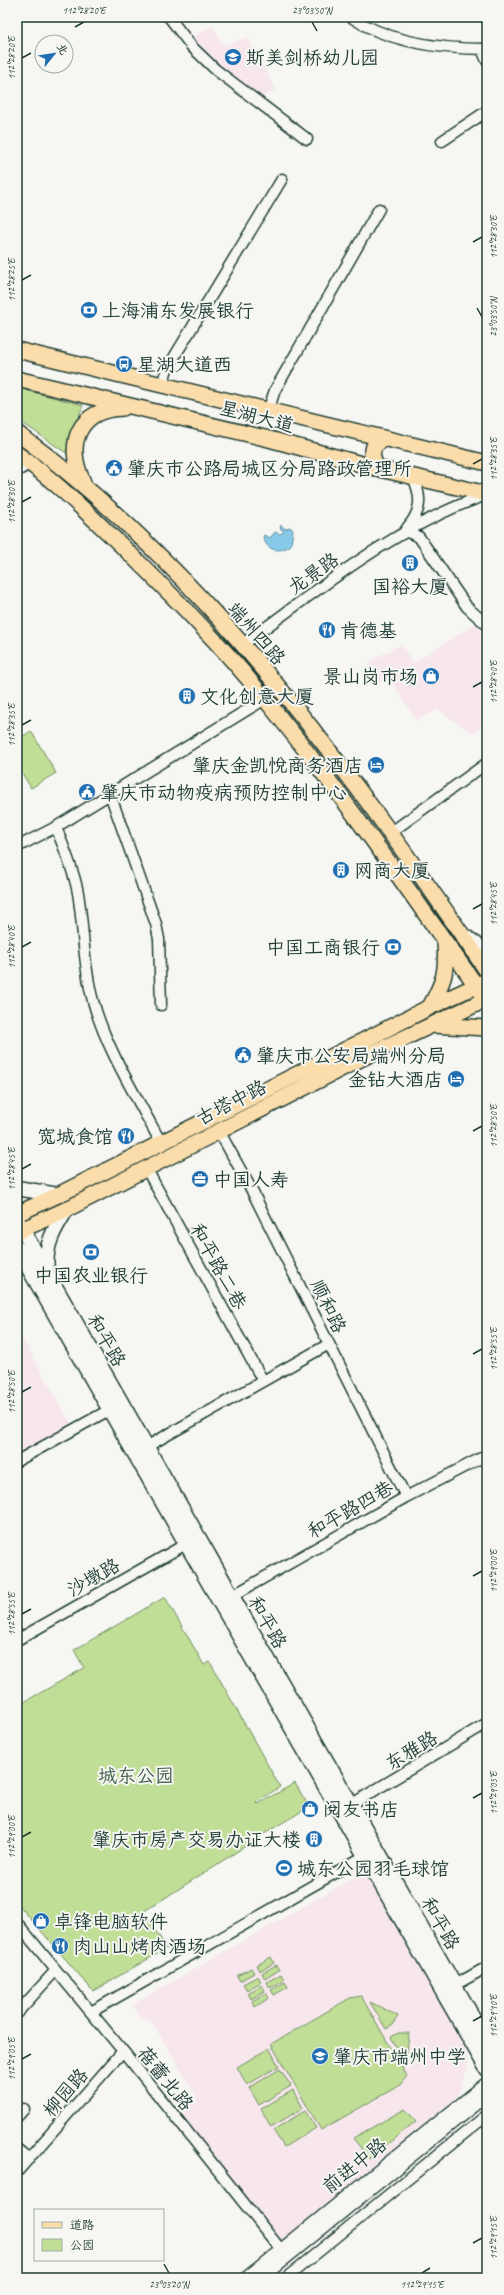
<svg xmlns="http://www.w3.org/2000/svg" width="504" height="2295" viewBox="0 0 504 2295" font-family="Caveat,'LXGW WenKai TC',sans-serif">
	<style>
		.built { fill: #f7e7ed }
		.green { fill: #c1de96; stroke: #708e65 }
		.water { fill: #88c8e9; stroke: #5e90a1 }
		.lines { fill: none; stroke-linecap: round; stroke-linejoin: round }
		.street-casing { stroke: #1f3d34; stroke-width: 13 }
		.secondary-casing { stroke: #1f3d34; stroke-width: 17 }
		.primary-casing { stroke: #1f3d34; stroke-width: 18 }
		.street { stroke: #f6f6f2; stroke-width: 10 }
		.secondary { stroke: #f6f6f2; stroke-width: 14 }
		.primary { stroke: #fbddab; stroke-width: 15 }
		.ticks { fill: none; stroke: #1f3d34; stroke-width: 1.5 }
		.labels { text-anchor: middle; stroke-width: 4; stroke-linejoin: round; paint-order: stroke }
		.poi-label { font-size: 19px; fill: #1f3d34; stroke: #f6f6f2; text-anchor: start }
		.street-label { font-size: 19px; fill: #1f3d34; stroke: #f6f6f2 }
		.park-label { font-size: 19px; fill: #3f5d48; stroke: #f6f6f2 }
		.neatline { fill: none; stroke: #1f3d34; stroke-width: 1.5 }
		.ticks-label { font-size: 10px; text-anchor: middle; fill: #1f3d34 }
	</style>
	<rect width="100%" height="100%" fill="#f6f6f2"/>
	<filter id="ink" filterUnits="userSpaceOnUse"><feTurbulence type="fractalNoise" baseFrequency=".025" numOctaves="2"/><feDisplacementMap in="SourceGraphic" scale="8" xChannelSelector="R" yChannelSelector="G"/><feConvolveMatrix kernelMatrix="1 2 1 2 8 2 1 2 1" color-interpolation-filters="sRGB"/></filter>
	<g filter="url(#ink)">
		<!-- built -->
		<path class="built" d="M212,26L224,45L248,37L276,90L260,99L218,70L189,39Z
			M476,623L487,639V724L473,733L438,710L416,720L390,679L379,683L373,673L369,662L401,644L413,663Z
			M17,1329L74,1429L17,1462Z
			M365,1871L466,2048L468,2065L458,2096L280,2242L178,2112L198,2099L152,2022L140,2018L132,2005Z"/>
		<!-- green -->
		<path class="green" d="M17,388L83,405L66,453L17,419V406L21,408L22,404L17,400Z
			M31,731L56,773L31,788L17,765V740Z
			M165,1597L204,1665L210,1662L280,1787L256,1802L258,1804L295,1783L309,1807L272,1829L143,1912L167,1948L93,1991L17,1903V1706L84,1668L74,1650Z
			M271,1957L274,1963L260,1971L257,1965Z
			M276,1965L279,1970L265,1979L262,1973Z
			M251,1968L254,1973L240,1981L237,1976Z
			M281,1974L284,1980L270,1988L267,1982Z
			M258,1976L261,1982L247,1990L243,1984Z
			M285,1982L288,1987L274,1995L271,1990Z
			M262,1985L265,1991L251,1999L248,1993Z
			M266,1993L269,1998L255,2007L252,2001Z
			M361,1996L407,2076L400,2085L321,2130L271,2044L350,1998Z
			M370,2002L398,2016L393,2025L386,2029Z
			M398,2033H409L406,2064L391,2037Z
			M269,2048L279,2066L247,2085L237,2067Z
			M280,2069L291,2086L259,2105L249,2088Z
			M293,2090L303,2108L271,2127L261,2109Z
			M405,2109L416,2121L369,2159L353,2138Z
			M305,2111L316,2128L284,2147L273,2130Z"/>
		<!-- water -->
		<path class="water" d="M281,525L285,529L290,527L293,530L291,545C280,553 267,552 263,537L264,535L270,538L275,532L280,534L284,532L280,528Z"/>
		<g class="lines">
			<!-- street casing -->
			<g class="street-casing">
				<path id="street" d="M169,17L192,47L216,70L307,139
					M351,17C389,43 442,49 487,49
					M486,17L487,20
					M482,49L487,61
					M442,141L487,111
					M162,385L167,369L282,179
					M268,411L275,390L379,209
					M17,471L31,463
					M407,528C422,511 422,497 413,477
					M405,531L419,537L467,607L487,625
					M242,645C319,589 396,526 486,495
					M110,794L156,924L159,939L161,1005
					M56,827C64,849 74,870 78,893C84,929 83,965 93,1001C107,1051 137,1097 161,1143
					M390,833L487,763
					M17,847L56,827L265,699
					M219,1131L250,1187L406,1497
					M146,1168L263,1381
					M146,1447L329,1344
					M17,1461L109,1410
					M232,1596L406,1497L487,1455
					M17,1640L186,1544
					M352,1804L487,1723
					M17,1923L123,2051L286,2256
					M455,1985L487,1967
					M91,2012L370,1853
					M17,2013L56,1970
					M17,2117L24,2109
					M17,2149L29,2159
					M17,2172L123,2051
					M245,2278L487,2082
					M286,2278L487,2115"/>
			</g>
			<!-- secondary casing -->
			<g class="secondary-casing">
				<path id="secondary" d="M466,937L487,952
					M17,1188L58,1195
					M17,1220L487,2042
					M17,1248L487,2069
					M47,1270C44,1246 54,1229 67,1209
					M259,2278L487,2093"/>
			</g>
			<!-- primary casing -->
			<g class="primary-casing">
				<path id="primary" d="M17,350L487,463
					M17,379L269,439L376,468L487,494
					M17,433C209,573 354,777 487,971
					M17,454C55,480 88,514 121,545C171,594 221,644 265,699C344,796 415,899 487,1001
					M376,468L372,455L374,446L384,439
					M83,482C65,444 78,409 123,408
					M430,1007C444,981 447,973 445,943
					M432,1025L487,1028
					M17,1214L58,1195L430,1007L484,982
					M17,1232L67,1209L364,1057L487,999"/>
			</g>
			<!-- street -->
			<use href="#street" class="street"/>
			<!-- secondary -->
			<use href="#secondary" class="secondary"/>
			<!-- primary -->
			<use href="#primary" class="primary"/>
		</g>
	</g>
	<!-- ticks -->
	<path class="ticks" d="M312,22L317,31M75,27L84,22M22,58L31,53M473,242L482,237M22,280L31,275M477,308L482,317M473,464L482,459M22,502L31,497M473,687L482,682M22,725L31,720M473,909L482,904M22,947L31,942M473,1131L482,1126M22,1169L31,1164M473,1354L482,1349M22,1392L31,1387M473,1576L482,1571M22,1614L31,1609M473,1798L482,1793M22,1837L31,1832M473,2021L482,2016M22,2059L31,2054M473,2243L482,2238M164,2264L169,2273M422,2273L430,2268"/>
	<!-- icons -->
	<defs>
		<g id="school-disc" transform="scale(0.9)"><circle r="9.5" fill="#1f6fb2" stroke="#f6f6f2"/><path d="M0-5L7-2L0 1L-7-2ZM-4 1L0 2.5L4 1V4Q0 6-4 4Z" fill="#fff"/></g>
		<g id="bank-disc" transform="scale(0.9)"><circle r="9.5" fill="#1f6fb2" stroke="#f6f6f2"/><path d="M-6-4H6V4H-6ZM0-2.3a2.3 2.3 0 1 0 0 4.6a2.3 2.3 0 1 0 0-4.6Z" fill="#fff"/></g>
		<g id="bus-disc" transform="scale(0.9)"><circle r="9.5" fill="#1f6fb2" stroke="#f6f6f2"/><path d="M-5-6H5V4H4V6H2V4H-2V6H-4V4H-5ZM-3.5-4V0h7V-4ZM-3.5 1.2v1.5H-2V1.2ZM2 1.2v1.5H3.5V1.2Z" fill="#fff"/></g>
		<g id="civic-disc" transform="scale(0.9)"><circle r="9.5" fill="#1f6fb2" stroke="#f6f6f2"/><path d="M-.6-6.5H3V-4.5H.6V-3L4-1V1h2V6H-6V1h2V-1L-.6-3ZM-1.2 2.5V6h2.4V2.5Z" fill="#fff"/></g>
		<g id="building-disc" transform="scale(0.9)"><circle r="9.5" fill="#1f6fb2" stroke="#f6f6f2"/><path d="M-4-6H4V6H1V3H-1V6H-4ZM-2.5-4.3h1.7v1.8h-1.7ZM.8-4.3h1.7v1.8H.8ZM-2.5-1h1.7V.8h-1.7ZM.8-1h1.7V.8H.8Z" fill="#fff"/></g>
		<g id="restaurant-disc" transform="scale(0.9)"><circle r="9.5" fill="#1f6fb2" stroke="#f6f6f2"/><path d="M-5-6h1v4h1v-4h1v4h1v-4h1v5L-1.5 .5V6h-2V.5L-5-1ZM5-6V6H3V1.5H1.5Q1.5-4 5-6Z" fill="#fff"/></g>
		<g id="shop-disc" transform="scale(0.9)"><circle r="9.5" fill="#1f6fb2" stroke="#f6f6f2"/><path d="M-5-2.5h2.3a2.7 3.5 0 0 1 5.4 0H5L5.5 6h-11ZM-1.5-2.5h3a1.5 2.3 0 0 0-3 0Z" fill="#fff"/></g>
		<g id="hotel-disc" transform="scale(0.9)"><circle r="9.5" fill="#1f6fb2" stroke="#f6f6f2"/><path d="M-6-4.5h1.5V1H6V5H4.5V3h-9V5H-6ZM-4 0a1.8 1.8 0 1 1 3.6 0ZM.5 0V-2.5h3Q6-2.5 6 0Z" fill="#fff"/></g>
		<g id="office-disc" transform="scale(0.9)"><circle r="9.5" fill="#1f6fb2" stroke="#f6f6f2"/><path d="M-6-3h4V-5.5h4V-3h4V5H-6ZM-1-4.5V-3h2v-1.5ZM-6 0V1H6V0Z" fill="#fff"/></g>
		<g id="stadium-disc" transform="scale(0.9)"><circle r="9.5" fill="#1f6fb2" stroke="#f6f6f2"/><path d="M0-5a6.5 5 0 1 0 0 10a6.5 5 0 1 0 0-10ZM-3.5-1.8h7v3.6h-7Z" fill="#fff"/></g>
	</defs>
	<g fill-rule="evenodd">
		<use href="#school-disc" x="233" y="57"/>
		<use href="#bank-disc" x="89" y="310"/>
		<use href="#bus-disc" x="124" y="364"/>
		<use href="#civic-disc" x="114" y="468"/>
		<use href="#building-disc" x="410" y="563"/>
		<use href="#restaurant-disc" x="327" y="630"/>
		<use href="#shop-disc" x="431" y="676"/>
		<use href="#building-disc" x="187" y="696"/>
		<use href="#hotel-disc" x="376" y="765"/>
		<use href="#civic-disc" x="87" y="792"/>
		<use href="#building-disc" x="341" y="870"/>
		<use href="#bank-disc" x="393" y="947"/>
		<use href="#civic-disc" x="243" y="1055"/>
		<use href="#hotel-disc" x="456" y="1079"/>
		<use href="#restaurant-disc" x="126" y="1136"/>
		<use href="#office-disc" x="200" y="1179"/>
		<use href="#bank-disc" x="91" y="1252"/>
		<use href="#shop-disc" x="310" y="1809"/>
		<use href="#building-disc" x="314" y="1839"/>
		<use href="#stadium-disc" x="284" y="1868"/>
		<use href="#shop-disc" x="41" y="1921"/>
		<use href="#restaurant-disc" x="60" y="1946"/>
		<use href="#school-disc" x="320" y="2056"/>
	</g>
	<g class="labels">
		<!-- poi labels -->
		<g class="poi-label">
			<text x="246" y="64">斯美剑桥幼儿园</text>
			<text x="102" y="317">上海浦东发展银行</text>
			<text x="137" y="371">星湖大道西</text>
			<text x="127" y="475">肇庆市公路局城区分局路政管理所</text>
			<text x="410" y="593" text-anchor="middle">国裕大厦</text>
			<text x="340" y="637">肯德基</text>
			<text x="418" y="683" text-anchor="end">景山岗市场</text>
			<text x="200" y="703">文化创意大厦</text>
			<text x="363" y="772" text-anchor="end">肇庆金凯悦商务酒店</text>
			<text x="100" y="799">肇庆市动物疫病预防控制中心</text>
			<text x="354" y="877">网商大厦</text>
			<text x="380" y="954" text-anchor="end">中国工商银行</text>
			<text x="256" y="1062">肇庆市公安局端州分局</text>
			<text x="443" y="1086" text-anchor="end">金钻大酒店</text>
			<text x="113" y="1143" text-anchor="end">宽城食馆</text>
			<text x="213" y="1186">中国人寿</text>
			<text x="91" y="1282" text-anchor="middle">中国农业银行</text>
			<text x="323" y="1816">阅友书店</text>
			<text x="301" y="1846" text-anchor="end">肇庆市房产交易办证大楼</text>
			<text x="297" y="1875">城东公园羽毛球馆</text>
			<text x="54" y="1928">卓锋电脑软件</text>
			<text x="73" y="1953">肉山山烤肉酒场</text>
			<text x="333" y="2063">肇庆市端州中学</text>
		</g>
		<!-- street labels -->
		<g class="street-label">
			<text transform="translate(257 416) rotate(14)" y="7">星湖大道</text>
			<text transform="translate(313 573) rotate(-35)" y="7">龙景路</text>
			<text transform="translate(257 633) rotate(49)" y="7">端州四路</text>
			<text transform="translate(231 1102) rotate(-27)" y="7">古塔中路</text>
			<text transform="translate(219 1266) rotate(61)" y="7">和平路二巷</text>
			<text transform="translate(329 1306) rotate(64)" y="7">顺和路</text>
			<text transform="translate(107 1340) rotate(60)" y="7">和平路</text>
			<text transform="translate(350 1509) rotate(-30)" y="7">和平路四巷</text>
			<text transform="translate(93 1577) rotate(-30)" y="7">沙墩路</text>
			<text transform="translate(268 1622) rotate(60)" y="7">和平路</text>
			<text transform="translate(411 1750) rotate(-31)" y="7">东雅路</text>
			<text transform="translate(441 1923) rotate(60)" y="7">和平路</text>
			<text transform="translate(166 2078) rotate(51)" y="7">蓓蕾北路</text>
			<text transform="translate(65 2092) rotate(-49)" y="7">柳园路</text>
			<text transform="translate(354 2165) rotate(-39)" y="7">前进中路</text>
		</g>
		<!-- park labels -->
		<g class="park-label">
			<text x="136" y="1782">城东公园</text>
		</g>
	</g>
	<!-- margin -->
	<rect width="504" height="2295" fill="none" stroke="#f6f6f2" stroke-width="44"/>
	<!-- legend -->
	<rect x="34" y="2209" width="130" height="52" fill="#f6f6f2" stroke="#a0aca6"/>
	<rect x="42" y="2222" width="20" height="6" fill="#fbddab" stroke="#a0aca6"/>
	<text x="70" y="2229" font-size="12" fill="#1f3d34">道路</text>
	<rect x="42" y="2239" width="20" height="12" fill="#c1de96" stroke="#a0aca6"/>
	<text x="70" y="2249" font-size="12" fill="#1f3d34">公园</text>
	<!-- north arrow -->
	<g transform="translate(54 54) rotate(60)"><circle r="19" fill="#f6f6f2" stroke="#a0aca6"/>
	<path d="M0-3L7 15L0 10L-7 15Z" fill="#1f6fb2"/>
	<text y="-6" font-size="11" font-weight="bold" text-anchor="middle" fill="#1f3d34">北</text>
	</g>
	<rect x="22" y="22" width="460" height="2251" class="neatline"/>
	<g class="ticks-label">
		<text x="84" y="14">112°28'20"E</text>
		<text x="312" y="14">23°03'50"N</text>
		<text transform="translate(11 58) rotate(-90)" y="4">112°28'20"E</text>
		<text transform="translate(493 237) rotate(-90)" y="4">112°28'30"E</text>
		<text transform="translate(11 280) rotate(-90)" y="4">112°28'25"E</text>
		<text transform="translate(493 317) rotate(-90)" y="4">23°03'50"N</text>
		<text transform="translate(493 459) rotate(-90)" y="4">112°28'35"E</text>
		<text transform="translate(11 502) rotate(-90)" y="4">112°28'30"E</text>
		<text transform="translate(493 682) rotate(-90)" y="4">112°28'40"E</text>
		<text transform="translate(11 725) rotate(-90)" y="4">112°28'35"E</text>
		<text transform="translate(493 904) rotate(-90)" y="4">112°28'45"E</text>
		<text transform="translate(11 947) rotate(-90)" y="4">112°28'40"E</text>
		<text transform="translate(493 1126) rotate(-90)" y="4">112°28'50"E</text>
		<text transform="translate(11 1169) rotate(-90)" y="4">112°28'45"E</text>
		<text transform="translate(493 1349) rotate(-90)" y="4">112°28'55"E</text>
		<text transform="translate(11 1392) rotate(-90)" y="4">112°28'50"E</text>
		<text transform="translate(493 1571) rotate(-90)" y="4">112°29'00"E</text>
		<text transform="translate(11 1614) rotate(-90)" y="4">112°28'55"E</text>
		<text transform="translate(493 1793) rotate(-90)" y="4">112°29'05"E</text>
		<text transform="translate(11 1837) rotate(-90)" y="4">112°29'00"E</text>
		<text transform="translate(493 2016) rotate(-90)" y="4">112°29'10"E</text>
		<text transform="translate(11 2059) rotate(-90)" y="4">112°29'05"E</text>
		<text transform="translate(493 2238) rotate(-90)" y="4">112°29'15"E</text>
		<text x="169" y="2288">23°03'20"N</text>
		<text x="422" y="2288">112°29'15"E</text>
	</g>
</svg>
